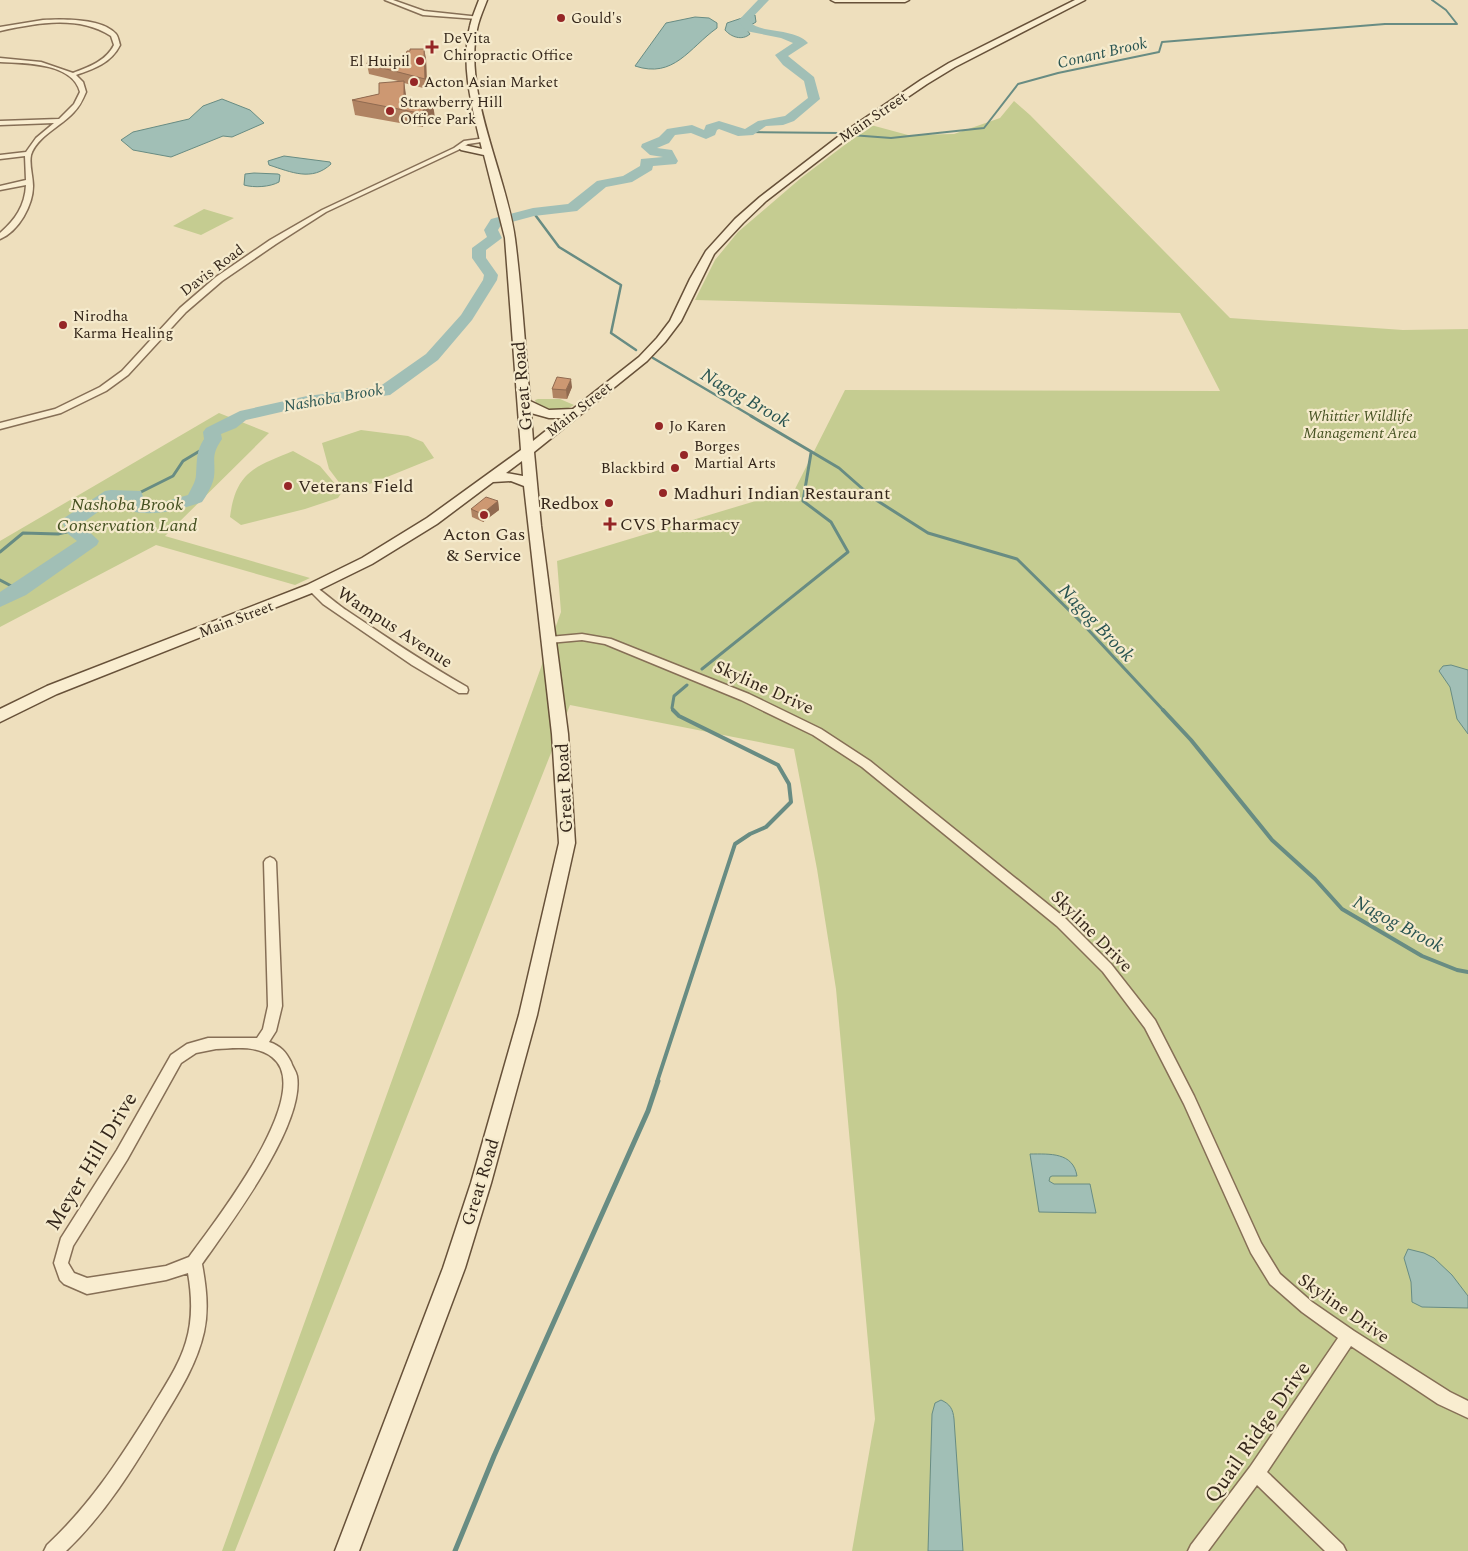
<svg xmlns="http://www.w3.org/2000/svg" width="1468" height="1551" viewBox="0 0 1468 1551" font-family="Spectral,serif">
	<style>
		.green { fill: #c5cc91 }
		.water { fill: #a1bfb6; stroke: #688c83 }
		.lines { fill: none; stroke-linecap: round; stroke-linejoin: round }
		.stream-far4 { stroke: #688c83; stroke-width: 2 }
		.stream-far3 { stroke: #688c83; stroke-width: 2.5 }
		.stream-far2 { stroke: #688c83; stroke-width: 3 }
		.stream-far1 { stroke: #688c83; stroke-width: 4 }
		.stream { stroke: #688c83; stroke-width: 5 }
		.river { fill: #a1bfb6; fill-rule: evenodd }
		.street-casing { stroke: #866f56; stroke-width: 3 }
		.secondary-casing { stroke: #675139; stroke-width: 3 }
		.street { fill: #f9edd0; fill-rule: evenodd }
		.secondary { fill: #f9edd0; fill-rule: evenodd }
		.wall { fill: #b08362 }
		.shaded-wall { fill: #906a50 }
		.building { fill: #cd9872; stroke: #906a50 }
		.poi-dot { fill: #952626; stroke: #f5eacc; stroke-width: 2 }
		.labels { text-anchor: middle; stroke-width: 4.5; stroke-linejoin: round; paint-order: stroke }
		.far-poi-label { font-size: 15px; fill: #35271b; stroke: #f5eacc; text-anchor: start }
		.far-street-label { font-size: 15px; fill: #35271b; stroke: #f5eacc }
		.far-park-label { font-size: 15px; font-style: italic; fill: #455121; stroke: #f5eacc }
		.far-water-label { font-size: 16px; font-style: italic; fill: #2a5552; stroke: #f5eacc }
		.street-label { font-size: 18px; fill: #35271b; stroke: #f5eacc }
		.poi-label { font-size: 18px; fill: #35271b; stroke: #f5eacc; text-anchor: start }
		.park-label { font-size: 18px; font-style: italic; fill: #455121; stroke: #f5eacc }
		.water-label { font-size: 19px; font-style: italic; fill: #2a5552; stroke: #f5eacc }
		.near-street-label { font-size: 21px; fill: #35271b; stroke: #f5eacc }
	</style>
	<rect width="100%" height="100%" fill="#eedfbd"/>
	<!-- green -->
	<path class="green" d="M1014,101L1030,115L1230,318L1403,330L1468,329V1551H852L875,1419L836,989L817,869L794,749L570,705L235,1551H222L561,612L557,561L795,489L845,390L1220,391L1180,313L695,300L715,260L738,232L801,178L871,125L908,135L954,134L1000,118Z
		M204,209L234,218L201,235L173,226Z
		M538,399H560L574,405C564,412 538,416 535,400Z
		M219,413L269,433L165,536L310,578L295,585L156,545L0,627V541Z
		M361,430L408,436L423,442L434,458L355,490L344,489L329,469L322,443Z
		M293,451L320,466L342,492L338,498L305,509L241,525L230,517C236,471 255,467 293,451Z"/>
	<!-- water -->
	<path class="water" d="M751,15H755L756,22L751,25L747,30L750,34C742,41 731,37 725,30L727,23Z
		M695,17L709,18L717,23V28C689,48 674,79 635,66L666,23Z
		M222,99L250,110L264,123L232,137L223,136L171,157L133,150L121,140L133,132L189,119L203,106Z
		M284,156L330,162L331,164C312,182 291,172 269,165L268,161Z
		M254,173L278,174L280,175L279,182C270,187 254,188 244,185L245,174Z
		M1451,665L1468,670V734L1457,719L1450,687L1439,671L1443,666Z
		M1030,1154C1050,1154 1073,1152 1077,1176H1052L1050,1177L1049,1181L1054,1184H1090L1096,1213L1039,1212Z
		M1408,1249L1424,1253L1434,1258L1452,1275L1468,1296V1308L1422,1307L1412,1302L1411,1282L1404,1258Z
		M941,1400C950,1404 953,1409 954,1419L963,1551H928L932,1414L935,1403Z"/>
	<g class="lines">
		<!-- stream-far4 -->
		<path class="stream-far4" d="M748,132L840,133
			M851,135L891,138L984,128L1018,84L1058,73L1159,52L1162,42L1385,24H1457L1446,10L1432,0"/>
		<!-- stream-far3 -->
		<path class="stream-far3" d="M533,212L559,247L621,285L611,333L636,350
			M653,358L753,417"/>
		<!-- stream-far2 -->
		<path class="stream-far2" d="M751,416L839,468L873,498L928,533L1017,559L1081,622L1164,711
			M135,495L173,476L183,461L208,446
			M0,552L23,533L58,534L75,530
			M0,580L19,590
			M702,669L848,552L831,522L803,501L811,453
			M674,711L672,708L674,696L687,685"/>
		<!-- stream-far1 -->
		<path class="stream-far1" d="M1163,710L1191,740L1272,840L1315,879L1342,909L1422,956L1457,970L1468,972
			M657,1082L735,844L750,834L766,827L791,802L789,784L778,765L679,716L673,710"/>
		<!-- stream -->
		<path class="stream" d="M455,1551L494,1456L648,1111L658,1081"/>
		<!-- river -->
		<path class="river" d="M758,0H769L749,21C761,35 793,27 808,43L788,56L814,77L820,99L794,121L783,125L766,126L753,135L738,136L719,129L717,130L715,135L706,139L691,133L675,135L669,143L657,148L672,150L678,161L676,164L653,166L652,170L632,182L606,187L577,211L534,216L501,225L498,230L502,238L486,250V258L498,275L497,280L472,320L438,360L390,395L307,406L246,420L236,428L221,434L222,439C210,456 216,460 214,477C213,484 207,495 202,502C180,510 154,517 130,511L127,500H115L81,524L99,541L97,545L26,595L0,607V592L77,541L68,534L62,522L64,518L105,491L111,490L141,491L145,502L167,501L188,495C191,489 196,481 196,475C197,461 196,451 204,439L203,432L206,428L240,411L307,396L379,387L426,354L461,315L483,280L484,275L472,258V248L487,237L484,230L491,219L533,208L568,204L597,181L623,176L640,166L641,159L663,157L650,155L641,147L642,144L659,137L667,129L692,125L704,130L706,125L719,121L745,129L758,121L785,116L808,98L804,81L783,65L775,55L793,43L781,38L746,31L738,21Z"/>
		<!-- street casing -->
		<g class="street-casing">
			<path id="street" d="M385,0H393L424,11L480,17L477,19L423,15Z
				M43,20C62,19 102,18 116,34C118,36 119,42 120,45C111,63 94,69 76,75L83,82L86,92C83,99 80,106 74,112C62,126 37,136 31,155C29,165 33,176 33,186C33,205 19,231 0,239V233C15,220 25,206 26,185L0,190V186L26,180L25,156L0,159V155L26,152L36,138L54,123L0,125V121L59,119L74,104L80,92C73,63 25,63 0,62V58L41,62L73,73C89,67 106,61 114,45L111,36C78,15 37,23 0,31V27Z
				M486,138L489,140L488,141L468,144L458,150L326,212L276,244L222,281L186,312L128,375L106,391L61,413L0,429V423L55,409L100,387L122,371L180,308L216,277L270,240L322,210L454,148L464,141Z
				M312,585C318,587 338,605 346,610C386,637 425,663 467,687L468,690L467,693H459L412,665L323,604L307,588Z
				M582,634L611,639L749,694L821,729L870,761L1065,918L1111,964L1155,1020L1194,1096L1261,1243L1280,1274L1312,1302L1354,1331L1450,1392L1468,1401V1418L1438,1404L1351,1346L1267,1472L1343,1545L1346,1551H1325L1257,1485L1208,1551H1188L1191,1545L1250,1467L1338,1338L1302,1312L1270,1284L1251,1253L1184,1104L1145,1028L1103,972L1057,926L862,767L813,735L741,700L605,644L582,640L549,643L544,640L549,637Z
				M270,857L274,859L276,862L282,1006L276,1031L269,1042C281,1046 286,1052 291,1062C292,1066 296,1071 297,1076C305,1125 230,1224 202,1264C206,1286 209,1309 204,1332C197,1364 179,1392 162,1420C134,1467 106,1513 66,1551H44L47,1545C91,1504 119,1460 151,1409C164,1387 179,1366 186,1342C193,1319 192,1296 188,1273L166,1280L87,1294L64,1284L60,1280L54,1263L61,1238L117,1150L171,1055L187,1044L208,1038H257L263,1029L268,1006L264,862L266,859ZM216,1049C234,1048 257,1045 272,1057C318,1092 212,1225 189,1257L166,1266L87,1278L74,1273L68,1263L73,1246L127,1160L181,1063L196,1053Z"/>
		</g>
		<!-- secondary casing -->
		<g class="secondary-casing">
			<path id="secondary" d="M479,0H487C484,8 480,17 478,25C461,90 507,175 515,239C522,293 525,348 530,401L549,410L573,409L639,357L657,338L670,321L690,279L706,251L735,219L760,197L843,133L921,80L949,63L1075,0H1085L955,67L927,84L849,137L766,201L743,223L714,254L681,321L665,342L647,361L534,452L541,526L568,734L575,843L537,1015L491,1183L465,1268L359,1551H335L443,1268L471,1183L519,1015L559,843L552,734L524,486L511,481L493,482L437,524L372,564L317,591L57,694L0,722V709L47,686L307,585L362,558L427,518L521,450L505,238L484,155L461,150L459,148L464,145L482,149C473,110 460,66 470,26C472,17 476,8 479,0ZM531,413L549,418H562L533,441ZM522,461L523,476L506,473Z
				M831,0H909L905,2H835Z"/>
		</g>
		<!-- street -->
		<use href="#street" class="street"/>
		<!-- secondary -->
		<use href="#secondary" class="secondary"/>
	</g>
	<!-- wall -->
	<path class="wall" d="M410,51L426,58L427,89L404,83L406,99L435,118L422,127L355,115L352,100L379,94L398,81L369,74L367,64L404,61Z
		M572,387L567,399L553,398L552,389Z
		M498,501L499,510L483,522L472,517L471,509Z"/>
	<!-- shaded-wall -->
	<path class="shaded-wall" d="M424,49L426,58L427,89L425,79Z
		M404,81L406,95V113L404,98Z
		M433,104L435,118L422,127L419,113Z
		M571,379L572,387L567,399L566,390Z
		M498,501L499,510L483,522L482,514Z"/>
	<!-- building -->
	<path class="building" d="M410,49H424L425,79L367,64L368,60L404,61L407,51H410Z
		M404,81V98L433,104L419,113L352,100L379,94V83Z
		M557,377L571,379L566,390L552,389Z
		M486,497L498,501L482,514L471,509Z"/>
	<!-- markers -->
	<g class="poi-dot">
		<circle cx="561" cy="18" r="5"/>
		<path d="M429.5 39.5h5v5h5v5h-5v5h-5v-5h-5v-5h5z"/>
		<circle cx="420" cy="61" r="5"/>
		<circle cx="414" cy="82" r="5"/>
		<circle cx="390" cy="111" r="5"/>
		<circle cx="63" cy="325" r="5"/>
		<circle cx="659" cy="426" r="5"/>
		<circle cx="684" cy="455" r="5"/>
		<circle cx="675" cy="468" r="5"/>
		<circle cx="288" cy="486" r="5"/>
		<circle cx="663" cy="493" r="5"/>
		<circle cx="609" cy="503" r="5"/>
		<circle cx="484" cy="515" r="5"/>
		<path d="M607.5 516.5h5v5h5v5h-5v5h-5v-5h-5v-5h5z"/>
	</g>
	<g class="labels">
		<!-- far-poi labels -->
		<g class="far-poi-label">
			<text x="571" y="23">Gould's</text>
			<text x="443" y="43">DeVita<tspan x="443" dy="17">Chiropractic Office</tspan></text>
			<text x="410" y="66" text-anchor="end">El Huipil</text>
			<text x="424" y="87">Acton Asian Market</text>
			<text x="400" y="107">Strawberry Hill<tspan x="400" dy="17">Office Park</tspan></text>
			<text x="73" y="321">Nirodha<tspan x="73" dy="17">Karma Healing</tspan></text>
			<text x="669" y="431">Jo Karen</text>
			<text x="694" y="451">Borges<tspan x="694" dy="17">Martial Arts</tspan></text>
			<text x="665" y="473" text-anchor="end">Blackbird</text>
		</g>
		<!-- far-street labels -->
		<g class="far-street-label">
			<text transform="translate(873 117) rotate(-34)" y="5">Main Street</text>
			<text transform="translate(212 270) rotate(-37)" y="5">Davis Road</text>
			<text transform="translate(579 409) rotate(-38)" y="5">Main Street</text>
			<text transform="translate(236 619) rotate(-21)" y="5">Main Street</text>
		</g>
		<!-- far-park labels -->
		<g class="far-park-label">
			<text x="1360" y="421">Whittier Wildlife<tspan x="1360" dy="17">Management Area</tspan></text>
		</g>
		<!-- far-water labels -->
		<g class="far-water-label">
			<text transform="translate(1102 52) rotate(-13)" y="6">Conant Brook</text>
			<text transform="translate(333 397) rotate(-10)" y="6">Nashoba Brook</text>
		</g>
		<!-- street labels -->
		<g class="street-label">
			<text transform="translate(522 386) rotate(-95)" y="6">Great Road</text>
			<text transform="translate(395 627) rotate(33)" y="6">Wampus Avenue</text>
			<text transform="translate(764 687) rotate(24)" y="6">Skyline Drive</text>
			<text transform="translate(564 788) rotate(-93)" y="6">Great Road</text>
			<text transform="translate(1092 931) rotate(45)" y="6">Skyline Drive</text>
			<text transform="translate(480 1182) rotate(-73)" y="6">Great Road</text>
			<text transform="translate(1344 1308) rotate(35)" y="6">Skyline Drive</text>
		</g>
		<!-- poi labels -->
		<g class="poi-label">
			<text x="298" y="492">Veterans Field</text>
			<text x="673" y="499">Madhuri Indian Restaurant</text>
			<text x="599" y="509" text-anchor="end">Redbox</text>
			<text x="620" y="530">CVS Pharmacy</text>
			<text x="484" y="540" text-anchor="middle">Acton Gas<tspan x="484" dy="21">&amp; Service</tspan></text>
		</g>
		<!-- park labels -->
		<g class="park-label">
			<text x="127" y="510">Nashoba Brook<tspan x="127" dy="21">Conservation Land</tspan></text>
		</g>
		<!-- water labels -->
		<g class="water-label">
			<text transform="translate(746 397) rotate(30)" y="7">Nagog Brook</text>
			<text transform="translate(1097 622) rotate(46)" y="7">Nagog Brook</text>
			<text transform="translate(1399 923) rotate(28)" y="7">Nagog Brook</text>
		</g>
		<!-- near-street labels -->
		<g class="near-street-label">
			<text transform="translate(91 1161) rotate(-59)" y="7">Meyer Hill Drive</text>
			<text transform="translate(1257 1432) rotate(-55)" y="7">Quail Ridge Drive</text>
		</g>
	</g>
</svg>
